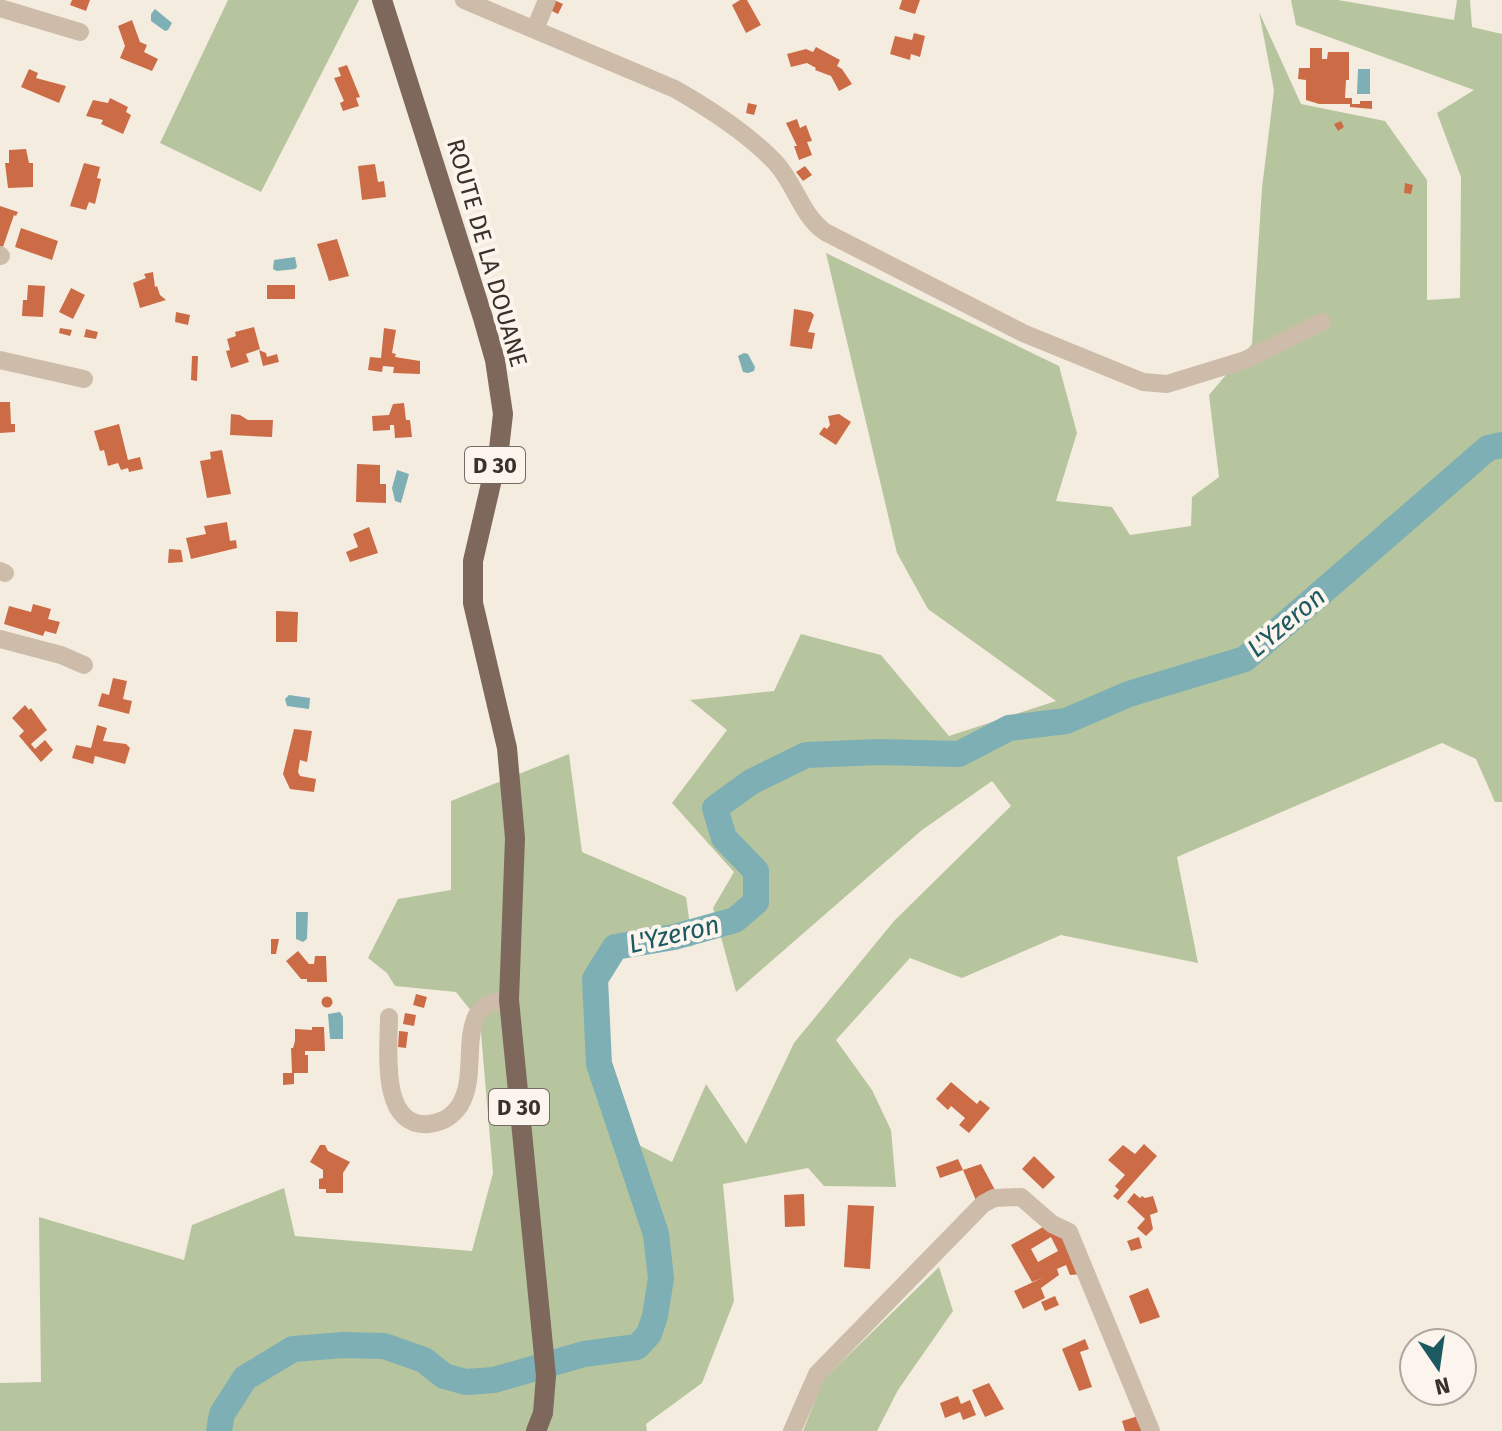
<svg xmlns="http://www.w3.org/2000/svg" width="1502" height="1431" viewBox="0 0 1502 1431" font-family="'Fira Sans',sans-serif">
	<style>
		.green { fill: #b7c59f }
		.water { fill: #7dafb4 }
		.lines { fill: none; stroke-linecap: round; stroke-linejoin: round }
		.river { stroke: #7dafb4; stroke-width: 26 }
		.building { fill: #cc6c47; fill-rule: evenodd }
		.minor { stroke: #cebcab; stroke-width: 18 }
		.major { stroke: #7e685b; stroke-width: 20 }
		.labels { text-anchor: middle; stroke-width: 8; stroke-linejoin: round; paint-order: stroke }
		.shield { fill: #fbf5ed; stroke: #756b64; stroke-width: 2 }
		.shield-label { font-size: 22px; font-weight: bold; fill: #3b302a }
		.street-label { font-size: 24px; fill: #3b302a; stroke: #fbf5ed }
		.water-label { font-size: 26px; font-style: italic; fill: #1d5960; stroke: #fbf5ed }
	</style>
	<rect width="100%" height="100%" fill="#f5ece0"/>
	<!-- green -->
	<path class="green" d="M228,0H359L261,192L160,143Z
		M1291,0H1338L1454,20L1457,0H1470L1472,27L1502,34V802H1495L1476,759L1442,743L1177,857L1198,963L1061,935L962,978L910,958L836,1040L872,1090L891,1130L896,1187L824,1186L808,1168L723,1184L734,1301L702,1383L646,1424L647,1431H0V1383L41,1382L39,1217L184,1260L192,1225L284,1188L295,1236L472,1251L493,1173L480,1022L456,992L395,986L387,973L368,958L398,899L451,890V801L569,754L582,852L686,897L693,946L620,953L602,980L606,1059L631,1141L672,1162L706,1084L746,1144L794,1043L894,921L1011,806L992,781L922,830L736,992L713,908L734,872L672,803L727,730L690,700L774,691L801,634L881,655L949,736L1056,701L928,609L897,553L826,253L1059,366L1077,433L1056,501L1112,507L1130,535L1191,526L1192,497L1219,477L1209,395L1252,344L1262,188L1274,90L1259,12L1301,104L1385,121L1427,180V300L1460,298L1461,177L1437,113L1474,90L1296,25Z
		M939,1267L953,1311L898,1390L877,1431H803L823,1380Z"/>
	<!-- water -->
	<path class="water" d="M155,9L172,23L168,30L165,31L151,21V14Z
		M1358,69H1370V94H1357Z
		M295,257L297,267L295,269L277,271L273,269L274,260Z
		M744,353L748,354L755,367L754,371L748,373L743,372L738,356Z
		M397,470L409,474L401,503L395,501L392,488Z
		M289,695L310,698L309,709L287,706L285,699Z
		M296,912H308L307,939L303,942L296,939Z
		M340,1012L343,1017V1039H330L328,1014Z"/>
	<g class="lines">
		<!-- river -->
		<path class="river" d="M219,1431L222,1414L245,1378L293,1349L343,1345L384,1346L424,1360L444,1376L466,1382L494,1380L584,1354L637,1347L649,1334L655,1316L661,1278L656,1234L599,1064L595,979L615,947L674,937L735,920L756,902V871L724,838L715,808L751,782L806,755L879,752L959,754L1009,728L1066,721L1129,694L1245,659L1488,448L1502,445"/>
	</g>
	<!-- building -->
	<path class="building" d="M72,0H90L86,11L70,5Z
		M554,0L563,4L558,14L548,9Z
		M740,0H747L761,25L746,33L732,5Z
		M902,0H920L915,14L899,9Z
		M132,20L140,42L147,45L144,52L158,59L152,71L120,58L125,46L118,26Z
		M914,33L925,36L920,57L911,54L910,60L890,54L895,36L912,40Z
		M816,47L840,60L837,66L842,69L852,84L839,91L831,76L815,70L816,68L807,63L791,67L787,54L806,49L813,52Z
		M1310,48H1322V59H1327L1328,52H1349V80H1346L1345,98H1352V104H1319L1306,100V80L1298,79L1299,68H1310Z
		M347,65L360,97L356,98L359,106L343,111L340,103L344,101L334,78L341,76L338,68Z
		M29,69L38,73L36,78L66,86L59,103L21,87Z
		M110,98L128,107L126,112L131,115L123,134L101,124L103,120L86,116L93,100L108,103Z
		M1360,101H1372V109L1350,107V104H1360Z
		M748,103L757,105L754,115L746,113Z
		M797,119L800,128L806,125L812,141L807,142L812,155L799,160L794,146H797L786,123Z
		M1341,121L1344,127L1338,131L1334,124Z
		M26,149L29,163H33V187L8,188L5,163H9V150Z
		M84,163L100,167L97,178L101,179L95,204L89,202L86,210L70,206Z
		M375,164L378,182L384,181L386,197L362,200L358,166Z
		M805,166L812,175L803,181L796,172Z
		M1405,183L1413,185L1411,194L1404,193Z
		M0,206L18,212L16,216L14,215L3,247L0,246Z
		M21,228L58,241L52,260L15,247Z
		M337,239L349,276L329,281L317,244Z
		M153,272L155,287L157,286L160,295L166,300L140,308L133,283L146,278L144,274Z
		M28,285L45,286L43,317L22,316L23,300H27Z
		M267,285H295V299H267Z
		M71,288L85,295L73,319L59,312Z
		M794,309L811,312L814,315L808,332L815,333L812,349L790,346Z
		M176,312L190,315L188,325L175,322Z
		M254,327L260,349L246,354L249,362L231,368L226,351L230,350L227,339L236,336L235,332Z
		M60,328L72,330L70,336L59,333Z
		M384,328L396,330L392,353L396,354L395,357L420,361V374L393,373L394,367L383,366L382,372L368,370L370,357L381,358Z
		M86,329L98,332L96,339L84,337Z
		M259,350L266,353L267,357L277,354L279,362L263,366Z
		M192,356H198L197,381L191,380Z
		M0,402H10L11,424H15V432L0,433Z
		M404,403L406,420H410L412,437L395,438L394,425H390V430L373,431L372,416L389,415L393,404Z
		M231,414L240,415L248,420H273L272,437L230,435Z
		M839,414L851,422L836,445L819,434L824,427L827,429L830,425L828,416Z
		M119,424L128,460L140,457L143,469L129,472L128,468L121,470L118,463L108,466L104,450L100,451L94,431Z
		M222,450L231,494L207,498L200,461L211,459L210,452Z
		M357,464L380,465V484H386V503L356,502Z
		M227,522L230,541L236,540L237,548L191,559L186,538L206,534L204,526Z
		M369,527L378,553L350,562L346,552L358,547L353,534Z
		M169,549L181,550L183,562L168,563Z
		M33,604L51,609L48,619L60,622L56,634L45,631L43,636L4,624L9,606L31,612Z
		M276,611L298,612L297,642H276Z
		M113,678L127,681L123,699L132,701L129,714L98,706L102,693L109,695Z
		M25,705L29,710L31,708L47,730L31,744L35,749L45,740L53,750L41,762L19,736L24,731L12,718Z
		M97,725L107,728L103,741L126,744L130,748L125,764L95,756L93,764L72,758L76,745L91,748Z
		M294,729L312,731L307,762L300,760L298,772L300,776L316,779L314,792L290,789L283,774Z
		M271,939H279L276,954H271Z
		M298,951L309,964H314L315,956H326L327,982H307V979H301L286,961Z
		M416,994L427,997L424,1008L413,1005Z
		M321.5 1002a5.5 5.5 0 1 1 11 0a5.5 5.5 0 1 1-11 0Z
		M405,1013L416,1015L414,1026L403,1024Z
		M312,1027H324L325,1051H305V1055H308V1073H294V1084L283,1085V1073H292L291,1048H293L295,1041V1029L312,1030Z
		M399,1031L408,1032L406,1048L398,1047Z
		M951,1082L977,1104L980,1100L990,1108L969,1133L959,1125L965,1118L951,1106L948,1110L936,1099Z
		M1144,1144L1157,1156L1118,1200L1113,1196L1119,1190L1115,1186L1125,1175L1108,1160L1123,1145L1135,1154Z
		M320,1145H325L328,1151L350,1162L343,1173V1193H326V1189H319V1179L323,1178V1170L310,1162Z
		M1034,1156L1055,1177L1043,1189L1022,1169Z
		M958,1159L963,1170L981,1164L995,1190L978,1205L963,1170L940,1178L936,1167Z
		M1134,1193L1140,1198L1142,1196L1145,1198L1153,1196L1158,1212L1150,1215L1153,1229L1146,1236L1137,1228L1145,1219L1127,1202Z
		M804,1194L805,1226L785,1227L784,1195Z
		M848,1205L874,1206L870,1269L844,1267Z
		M1043,1227L1066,1237L1083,1274L1070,1275L1066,1265L1057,1269L1059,1275L1041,1288L1045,1298L1023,1309L1014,1291L1044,1277L1032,1282L1011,1245ZM1051,1237L1058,1251L1038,1262L1031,1249Z
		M1139,1237L1142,1248L1131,1251L1127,1241Z
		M1148,1288L1160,1317L1140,1324L1129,1296Z
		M1055,1296L1059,1305L1045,1311L1041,1302Z
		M1085,1339L1089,1349L1080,1352L1092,1387L1079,1391L1062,1349Z
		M989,1383L1004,1409L985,1417L972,1390Z
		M958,1396L961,1404L970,1400L976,1415L963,1420L960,1412L945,1418L940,1403Z
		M1141,1415L1146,1431H1125L1122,1421Z"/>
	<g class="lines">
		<!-- minor -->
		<path class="minor" d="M464,0L675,89C710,109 747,133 775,162C795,183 801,215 825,232L1023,333L1143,382L1167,384L1245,360L1322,322
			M0,8L80,32
			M535,29L547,0
			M0,255L1,256
			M0,360L84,379
			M0,571L5,573
			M0,639L61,655L84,665
			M389,1017C389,1049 379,1128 429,1124C443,1122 452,1117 460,1105C476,1079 464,1040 477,1015C484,1003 497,1001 509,1000
			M792,1431L817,1374L983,1204L994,1198L1021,1197L1052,1224L1069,1232L1151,1431"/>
		<!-- major -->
		<path class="major" d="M382,0L483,318L495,360L503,414L499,449L473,561V603L507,748L515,838L509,1000L546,1376L543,1413L536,1431"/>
	</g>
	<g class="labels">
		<!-- shield labels -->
		<g class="shield">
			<rect x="465" y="447" width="60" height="36" rx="6"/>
			<rect x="489" y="1089" width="60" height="36" rx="6"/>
		</g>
		<g class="shield-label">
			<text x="495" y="473">D 30</text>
			<text x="519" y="1115">D 30</text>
		</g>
		<!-- street labels -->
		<g class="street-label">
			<text transform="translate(487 253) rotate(74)" y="8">ROUTE DE LA DOUANE</text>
		</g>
		<!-- water labels -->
		<g class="water-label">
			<text transform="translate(1286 622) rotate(-40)" y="9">L'Yzeron</text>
			<text transform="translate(674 934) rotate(-13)" y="9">L'Yzeron</text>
		</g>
	</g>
	<!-- north arrow -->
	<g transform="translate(1438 1367) rotate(167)"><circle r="38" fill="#fbf5ed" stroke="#aea69f" stroke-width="2"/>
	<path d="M0-6L14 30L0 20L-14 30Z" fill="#1d5960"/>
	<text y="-12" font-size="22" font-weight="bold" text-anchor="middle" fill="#3b302a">N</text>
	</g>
</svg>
